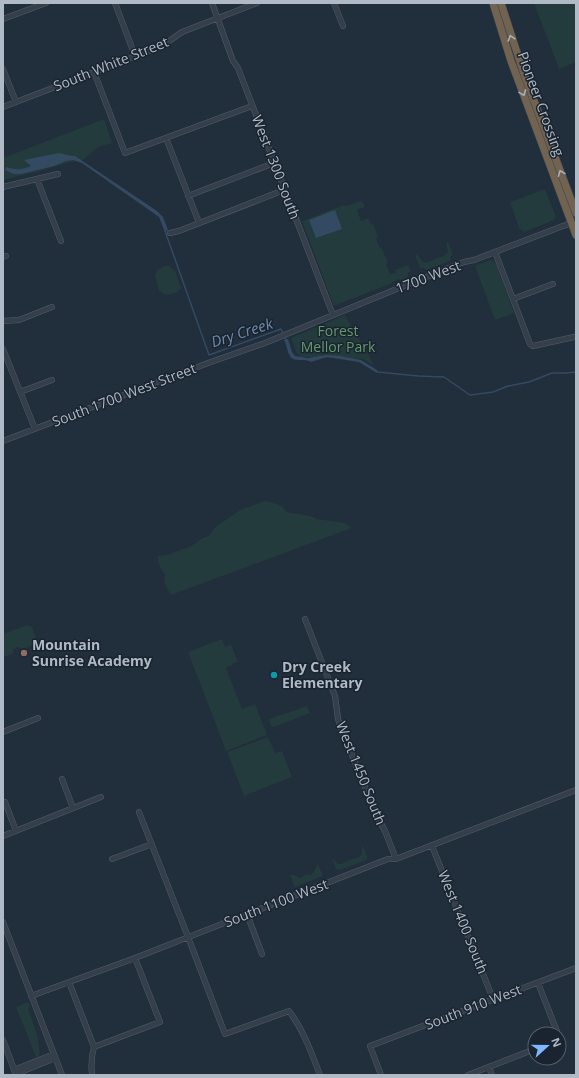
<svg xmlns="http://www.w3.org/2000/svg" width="579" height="1078" viewBox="0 0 579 1078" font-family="'Open Sans',sans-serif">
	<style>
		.green { fill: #233b3c }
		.water { fill: #344a63 }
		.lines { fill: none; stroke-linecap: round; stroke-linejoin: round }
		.stream { stroke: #344a63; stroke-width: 1.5 }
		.minor-casing { stroke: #535d69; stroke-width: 6 }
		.highway-casing { stroke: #404a56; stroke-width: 8 }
		.minor { stroke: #353f4b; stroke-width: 5 }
		.highway { stroke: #726351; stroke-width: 7 }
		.oneway { stroke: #aab1bb }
		.education-dot { fill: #8d6e63; stroke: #1a2430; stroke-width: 1.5 }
		.culture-dot { fill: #0f9aa8; stroke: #1a2430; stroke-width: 1.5 }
		.labels { text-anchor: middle; stroke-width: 3; stroke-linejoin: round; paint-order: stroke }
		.street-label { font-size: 14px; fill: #b0bac7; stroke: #1a2430 }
		.park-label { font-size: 14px; fill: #659a6e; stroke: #1a2430 }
		.poi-label { font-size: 14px; font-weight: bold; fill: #b0bac7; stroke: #1a2430; text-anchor: start }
		.water-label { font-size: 15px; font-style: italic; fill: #6f8dac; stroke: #1a2430 }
	</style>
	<rect width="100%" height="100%" fill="#212e3b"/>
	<!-- green -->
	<path class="green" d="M534,3H576V62L559,69Z
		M104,119L112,143L98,147L83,160L70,162L44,170L3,180V158Z
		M545,189L556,217L554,220L524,232L519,228L510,202Z
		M360,201L363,202L365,207L357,210L361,221L368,218L371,224H373L378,237L376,239L380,248L382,249L388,262L386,264L390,274L396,273L395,270L408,265L411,271L408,273V277L400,281L399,279L392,282V283L334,306L302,221L344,205L346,206Z
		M448,242L453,255L450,257V261L426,270L424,268H420L415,255L417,254L422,261L426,263L437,258L444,256L448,252L446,243Z
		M490,260L493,261L496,264L514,313L495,320L475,266Z
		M165,266H169L175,271L181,288C179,293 171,294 166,295L159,291L155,276L157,270Z
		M345,315L373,363V365L363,359L301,357L296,352L291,338Z
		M265,501L271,502L282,506L287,512L311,516L317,519L345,523L352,528L171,595L164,583L165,575L161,569L158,561V556L167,555L180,550L192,546L201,539L210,535L214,528L240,510Z
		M27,625L30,626L32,627L38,643L23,649L19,647L15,648L13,651V654L3,657V634Z
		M222,639L225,647L231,645L238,662L232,664V665L226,668L242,709L255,704L267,735L226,751L188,652Z
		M307,706L310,713L274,727L271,726L269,719Z
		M268,737L275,753L282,751L292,777L244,796L227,752Z
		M363,846L367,856V860L339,870L336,869L332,858H333C339,868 343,863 350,860C355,858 358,859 362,854V847Z
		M318,864L323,876L295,887L290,875H294L300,878L307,874L311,875C315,872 315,867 318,864Z
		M28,1002L30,1006L28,1009L37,1034L40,1053L39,1056L36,1057L16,1007Z"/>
	<!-- water -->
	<path class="water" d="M59,153L72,156H75L157,211L163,217L168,230L165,232L159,217L82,163L73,160L66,161L54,166L29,172L21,174H14L5,170L6,167C16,170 22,170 31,166L24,160Z
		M335,210L342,229L316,238L309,220Z
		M288,339L292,352L295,356L308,358L327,355L340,356L361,360L377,370V373L359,362L327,357L311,362C305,358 294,363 290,356C287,352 287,345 284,340Z"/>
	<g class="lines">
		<!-- stream -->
		<path class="stream" d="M165,231L209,355L281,329L286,340
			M376,371L378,372L418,376L444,377L470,395L493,392L508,386L529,382L552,373H566L576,372"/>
		<!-- minor casing -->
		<g class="minor-casing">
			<path id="minor" d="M115,3L135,56
				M212,3L233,61L238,68L333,315
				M334,3L343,26
				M3,19L46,3
				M3,69L16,102
				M94,72L125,153L252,106
				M3,107L162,46L182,32L257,3
				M166,138L198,220
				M37,179L61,241
				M3,187L58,174
				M188,196L274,163
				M170,233L179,231L284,190
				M495,252L530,344L533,346L574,337
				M3,257L6,256
				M513,299L553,284
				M3,321L19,320L52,307
				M3,349L35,429
				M20,392L52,380
				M3,441L208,363L265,343L416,281L464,262L474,260L576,221
				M305,619L335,696L338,719L341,728L376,814L385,831L396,859
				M3,732L38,718
				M62,779L73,808
				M5,802L16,831
				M139,812L188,937L225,1034L289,1011C304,1031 311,1052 320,1075
				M3,836L101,797
				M432,846L493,999
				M112,859L152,844
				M247,914L262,954
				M3,922L62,1075
				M69,982L94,1047C91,1057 91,1065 92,1075
				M538,983L558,1034
				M31,996L135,958L388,859H396L576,790
				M559,1038V1040
				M3,1040L15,1072
				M94,1047L160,1022L135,958
				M489,1067L492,1075
				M14,1070L54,1054
				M16,1074L55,1058
				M381,1075L370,1046L576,968
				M468,1075L535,1049"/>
		</g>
		<!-- highway casing -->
		<g class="highway-casing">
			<path id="highway" d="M493,3L511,61L576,235
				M501,3L524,74L576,213"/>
		</g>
		<!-- minor -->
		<use href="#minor" class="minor"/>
		<!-- highway -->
		<use href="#highway" class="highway"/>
	</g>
	<!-- one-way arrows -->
	<defs><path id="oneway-chevron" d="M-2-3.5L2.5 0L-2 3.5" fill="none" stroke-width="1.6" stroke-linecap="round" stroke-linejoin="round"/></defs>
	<g class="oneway">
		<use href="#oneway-chevron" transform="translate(511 38) rotate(-107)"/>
		<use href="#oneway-chevron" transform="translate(523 93) rotate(70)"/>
		<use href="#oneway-chevron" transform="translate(561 173) rotate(-111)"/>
	</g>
	<!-- markers -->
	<circle class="education-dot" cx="24" cy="653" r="4"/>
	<circle class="culture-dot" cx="274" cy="675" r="4"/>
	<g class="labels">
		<!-- street labels -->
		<g class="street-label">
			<text transform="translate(111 64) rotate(-22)" y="5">South White Street</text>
			<text transform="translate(541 104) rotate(70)" y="5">Pioneer Crossing</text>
			<text transform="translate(276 167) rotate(69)" y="5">West 1300 South</text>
			<text transform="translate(428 277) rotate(-21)" y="5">1700 West</text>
			<text transform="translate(124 395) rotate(-21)" y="5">South 1700 West Street</text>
			<text transform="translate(361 773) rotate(68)" y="5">West 1450 South</text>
			<text transform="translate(276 903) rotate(-21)" y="5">South 1100 West</text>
			<text transform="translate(463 922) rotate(68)" y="5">West 1400 South</text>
			<text transform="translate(473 1007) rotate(-21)" y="5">South 910 West</text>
		</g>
		<!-- park labels -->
		<g class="park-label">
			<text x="338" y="336">Forest<tspan x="338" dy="16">Mellor Park</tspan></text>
		</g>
		<!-- poi labels -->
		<g class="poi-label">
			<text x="32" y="650">Mountain<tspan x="32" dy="16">Sunrise Academy</tspan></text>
			<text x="282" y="672">Dry Creek<tspan x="282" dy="16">Elementary</tspan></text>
		</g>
		<!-- water labels -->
		<g class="water-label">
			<text transform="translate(242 333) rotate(-18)" y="5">Dry Creek</text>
		</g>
	</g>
	<!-- border -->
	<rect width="579" height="1078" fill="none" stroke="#b0bac7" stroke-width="8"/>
	<!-- north arrow -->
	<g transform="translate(547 1046) rotate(69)"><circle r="19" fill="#1a2430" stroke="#56606c"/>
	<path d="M0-3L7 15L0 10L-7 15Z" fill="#7fb7fd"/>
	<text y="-6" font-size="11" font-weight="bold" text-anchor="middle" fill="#b0bac7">N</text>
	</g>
</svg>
